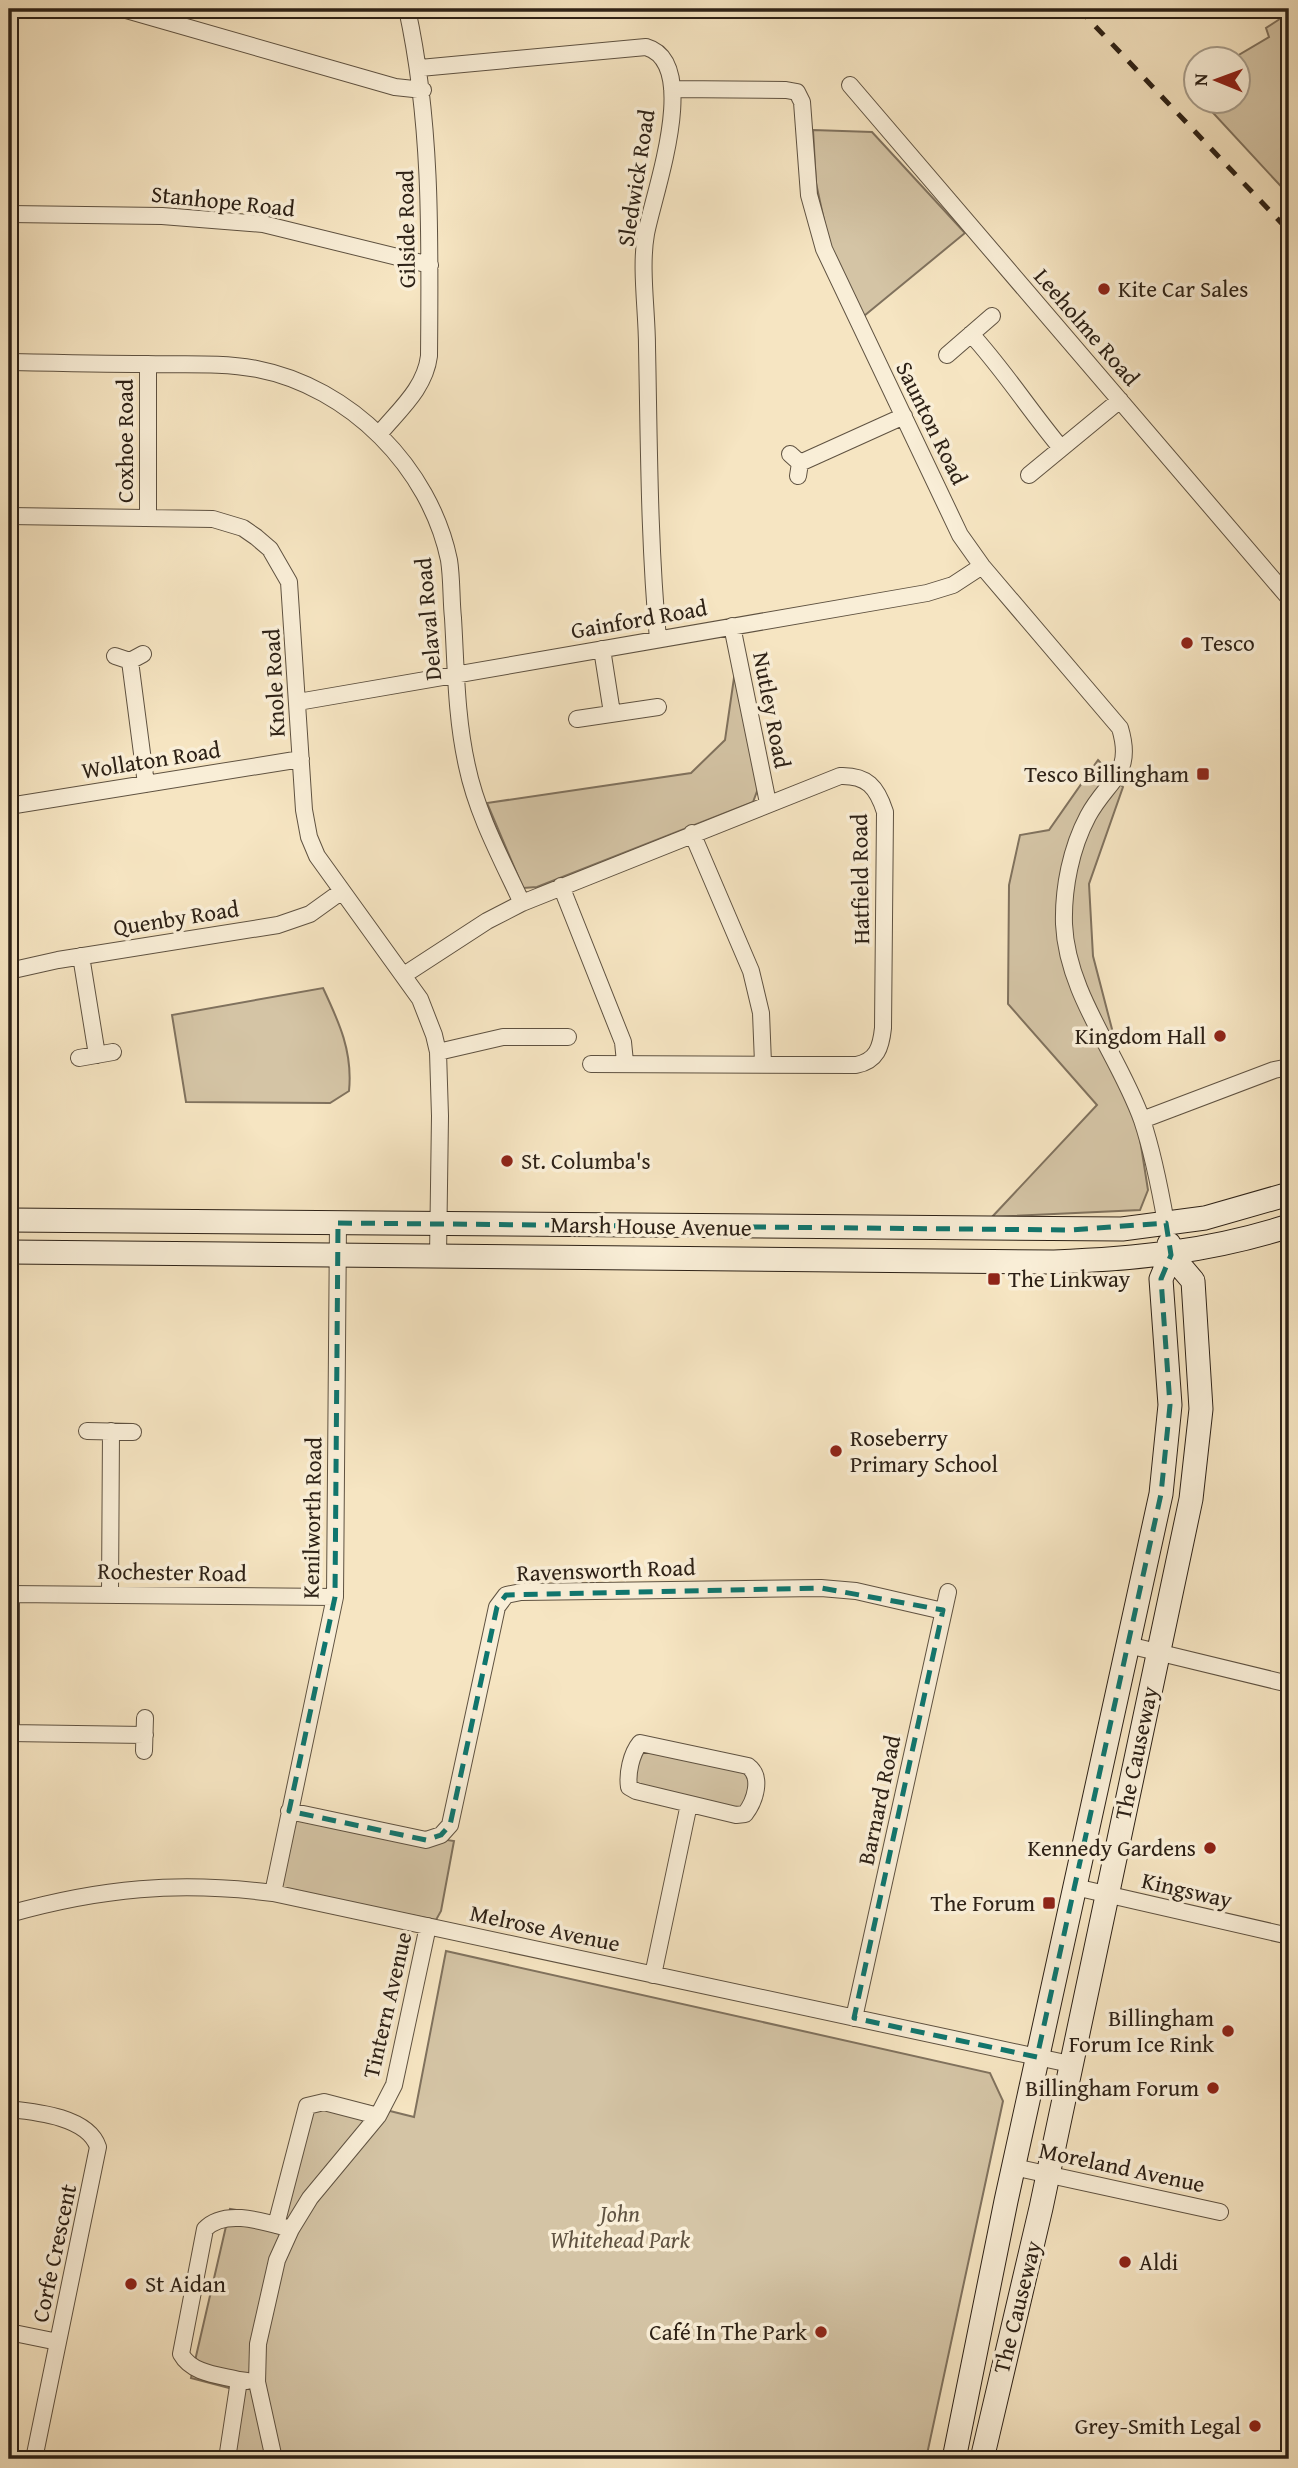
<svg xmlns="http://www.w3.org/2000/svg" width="1298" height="2468" viewBox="0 0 1298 2468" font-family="'Gentium Book Plus',serif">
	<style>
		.green { fill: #d4c4a5; stroke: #80725e; stroke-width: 2 }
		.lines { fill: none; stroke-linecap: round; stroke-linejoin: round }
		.street-casing { stroke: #5f5241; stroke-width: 18 }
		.secondary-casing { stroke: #2d2116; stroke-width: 25 }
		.street { stroke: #f9eed7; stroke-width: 16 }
		.secondary { stroke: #f9eed7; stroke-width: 23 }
		.rail { stroke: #2d2116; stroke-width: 5; stroke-dasharray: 12 12; stroke-linecap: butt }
		.marked { fill: none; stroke: #0f766e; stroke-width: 5; stroke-dasharray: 14 9; stroke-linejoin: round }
		.poi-dot { fill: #8f2418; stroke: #f9eed7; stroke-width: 2.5 }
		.labels { text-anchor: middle; stroke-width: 7; stroke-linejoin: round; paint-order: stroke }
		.street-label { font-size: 23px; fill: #2d2116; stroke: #f9eed7 }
		.poi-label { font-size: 23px; fill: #2d2116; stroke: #f9eed7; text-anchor: end }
		.park-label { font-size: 23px; font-style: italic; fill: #5f5241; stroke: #f9eed7 }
	</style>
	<rect width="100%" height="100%" fill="#f6e5c2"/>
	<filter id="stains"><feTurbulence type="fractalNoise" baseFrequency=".00286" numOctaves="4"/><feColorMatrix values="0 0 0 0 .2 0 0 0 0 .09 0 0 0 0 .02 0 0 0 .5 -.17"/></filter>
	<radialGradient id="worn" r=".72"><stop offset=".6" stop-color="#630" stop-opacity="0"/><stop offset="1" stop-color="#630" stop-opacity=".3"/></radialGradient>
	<!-- green -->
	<path class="green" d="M1289,13V195L1203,102H1238V60L1232,59L1269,37L1266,28Z
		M813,130L872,132L965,233L864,316L830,248L816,183Z
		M736,664L759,786L753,802L537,887L523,888L487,803L691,773L725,740Z
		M1098,760L1123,787L1089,884L1093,956L1139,1133L1148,1190L1140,1210L992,1217L1097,1105L1008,1004L1009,885L1020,835L1049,830Z
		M323,988C339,1022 353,1052 349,1091L330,1103L186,1102L172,1015Z
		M640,1743L755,1771L741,1814L629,1787Z
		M293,1817L454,1841L441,1911L436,1920L279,1889Z
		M446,1951L990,2073L1003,2101L926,2459H223L233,2389L191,2378L230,2209L272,2216L306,2099L366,2105L414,2117Z"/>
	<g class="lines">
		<!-- street casing -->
		<g class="street-casing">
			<path id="street" d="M123,9L395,87L423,90
				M420,68L646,47C702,63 653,195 646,234C640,267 647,312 647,346C649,444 649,542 658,639
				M850,85L1289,598
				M672,89L786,90L797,92L802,102L809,195L824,249L960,535L982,566L1120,728C1134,775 1108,779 1088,816C1071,848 1063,888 1064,924C1067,994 1119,1055 1142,1120C1153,1153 1160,1189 1166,1223
				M9,214L162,216L263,224L430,265
				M971,334C1004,370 1030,411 1061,448
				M947,355L992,316
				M9,362C55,363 100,364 146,364C183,365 220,362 257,369C350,387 430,468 449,560C452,579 451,600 453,618C456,668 456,717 467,766C477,814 501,858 522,903
				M380,433C400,409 425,388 429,356C430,239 432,123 407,9
				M790,454L800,463L798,476
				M800,463L904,416
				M1029,475L1120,400
				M9,516L213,519L243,528L256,537L270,549L289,582L304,810L309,837L317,856L420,999L434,1035L438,1052L440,1116L438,1256
				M148,518V364
				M732,626L768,803
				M602,649L612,713
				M115,656L130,661L143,654
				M130,661L146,784
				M298,702L927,593L953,585L982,566
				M577,719L658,707
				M9,806L301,759
				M692,833L751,971L761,1013L763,1063
				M561,886L623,1042L625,1062
				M81,956L97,1055
				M9,971L58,960L278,925L310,914L342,891
				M404,975L487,921L522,903L840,776C867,775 877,787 885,812L883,1028C881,1047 877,1061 856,1065L591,1064
				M438,1052L503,1037H568
				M79,1058L113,1052
				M1142,1120L1274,1070L1289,1067
				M87,1431L133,1432
				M110,1593L111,1431
				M9,1594L335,1597
				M1128,1645L1289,1684
				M9,1733L145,1735
				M11,1733V1594
				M640,1743L748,1766C763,1777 755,1801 745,1814L736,1815L636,1791L629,1787C627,1774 631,1754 640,1743Z
				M144,1751L145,1718
				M289,1811L426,1840L441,1835L450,1825L497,1607L506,1595L521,1592L821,1588L856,1591L943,1611
				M1075,1887L1289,1936
				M273,1893L335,1597L338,1223
				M9,1914C101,1888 178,1881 273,1893L1070,2064
				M653,1975L689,1804
				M854,2018L948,1592
				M9,2109C37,2112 88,2117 98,2147L34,2459
				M1014,2167L1220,2212
				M276,2225L307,2106L324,2102L378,2116
				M9,2332L58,2342
				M239,2380C219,2375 192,2374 181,2354L205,2229C225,2208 265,2222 291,2229
				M227,2459L239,2380L247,2381
				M274,2459L257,2382L258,2344L277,2260L291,2229L310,2198L378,2116L394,2085L428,1926"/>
		</g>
		<!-- secondary casing -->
		<g class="secondary-casing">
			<path id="secondary" d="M9,1220L1122,1229L1205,1218L1289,1194
				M9,1252L1054,1262C1136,1259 1211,1251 1289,1226
				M954,2459L1006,2201L1161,1494L1170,1405L1161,1279L1171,1255L1169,1244
				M982,2459L1041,2208L1191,1499L1201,1409L1193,1281L1171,1255"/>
		</g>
		<!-- street -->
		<use href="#street" class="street"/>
		<!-- secondary -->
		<use href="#secondary" class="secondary"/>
		<!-- rail -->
		<path class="rail" d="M1079,9L1289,231"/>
	</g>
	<!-- marked area -->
	<path class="marked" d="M338,1223L1069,1230L1166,1223L1171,1255L1161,1279L1170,1405L1161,1494L1037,2057L854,2018L943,1610L821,1588L506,1595L497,1607L450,1825L441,1835L426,1840L289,1811L335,1597Z"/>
	<!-- markers -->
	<g class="poi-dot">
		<circle cx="1104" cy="289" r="7"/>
		<circle cx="1187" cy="643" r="7"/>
		<rect x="1196" y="767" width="14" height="14" rx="3.5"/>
		<circle cx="1220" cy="1036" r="7"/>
		<circle cx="507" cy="1161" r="7"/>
		<rect x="987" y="1272" width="14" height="14" rx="3.5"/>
		<circle cx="836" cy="1451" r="7"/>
		<circle cx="1210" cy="1848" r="7"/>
		<rect x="1042" y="1896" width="14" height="14" rx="3.5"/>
		<circle cx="1228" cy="2031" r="7"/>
		<circle cx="1213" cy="2088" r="7"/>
		<circle cx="1125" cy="2262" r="7"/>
		<circle cx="131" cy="2284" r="7"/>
		<circle cx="821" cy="2332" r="7"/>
		<circle cx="1255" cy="2426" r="7"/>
	</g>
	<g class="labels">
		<!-- street labels -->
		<g class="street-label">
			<text transform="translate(636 178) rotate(-81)" y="8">Sledwick Road</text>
			<text transform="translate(223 201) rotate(6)" y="8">Stanhope Road</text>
			<text transform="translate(406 229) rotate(-91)" y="8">Gilside Road</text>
			<text transform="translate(1087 327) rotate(49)" y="8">Leeholme Road</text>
			<text transform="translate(932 423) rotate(64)" y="8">Saunton Road</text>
			<text transform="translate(125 441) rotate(-90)" y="8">Coxhoe Road</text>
			<text transform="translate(428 619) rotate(-95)" y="8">Delaval Road</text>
			<text transform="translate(639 619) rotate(-10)" y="8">Gainford Road</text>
			<text transform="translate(274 683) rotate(-93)" y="8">Knole Road</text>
			<text transform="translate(772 710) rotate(79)" y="8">Nutley Road</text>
			<text transform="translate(151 760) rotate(-9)" y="8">Wollaton Road</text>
			<text transform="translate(860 879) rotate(-91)" y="8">Hatfield Road</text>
			<text transform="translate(176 918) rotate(-9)" y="8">Quenby Road</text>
			<text transform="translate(651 1226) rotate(1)" y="8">Marsh House Avenue</text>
			<text transform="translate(312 1518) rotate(-89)" y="8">Kenilworth Road</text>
			<text transform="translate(606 1570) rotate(-2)" y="8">Ravensworth Road</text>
			<text transform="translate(172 1572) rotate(1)" y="8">Rochester Road</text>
			<text transform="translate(1136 1753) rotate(-78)" y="8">The Causeway</text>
			<text transform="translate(879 1800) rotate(-78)" y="8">Barnard Road</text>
			<text transform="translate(1187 1890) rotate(13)" y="8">Kingsway</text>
			<text transform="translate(545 1928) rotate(12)" y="8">Melrose Avenue</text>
			<text transform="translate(387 2005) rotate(-77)" y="8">Tintern Avenue</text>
			<text transform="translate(1122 2167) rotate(12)" y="8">Moreland Avenue</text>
			<text transform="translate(54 2253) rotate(-78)" y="8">Corfe Crescent</text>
			<text transform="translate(1017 2307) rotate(-76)" y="8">The Causeway</text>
		</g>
		<!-- poi labels -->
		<g class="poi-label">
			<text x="1118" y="297" text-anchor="start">Kite Car Sales</text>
			<text x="1201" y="651" text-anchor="start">Tesco</text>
			<text x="1189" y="782">Tesco Billingham</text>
			<text x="1206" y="1044">Kingdom Hall</text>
			<text x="521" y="1169" text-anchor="start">St. Columba's</text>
			<text x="1008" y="1287" text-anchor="start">The Linkway</text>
			<text x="850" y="1446" text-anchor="start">Roseberry<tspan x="850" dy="26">Primary School</tspan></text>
			<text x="1196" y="1856">Kennedy Gardens</text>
			<text x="1035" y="1911">The Forum</text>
			<text x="1214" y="2026">Billingham<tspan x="1214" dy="26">Forum Ice Rink</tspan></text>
			<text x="1199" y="2096">Billingham Forum</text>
			<text x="1139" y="2270" text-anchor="start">Aldi</text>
			<text x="145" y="2292" text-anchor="start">St Aidan</text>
			<text x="807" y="2340">Café In The Park</text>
			<text x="1241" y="2434">Grey-Smith Legal</text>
		</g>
		<!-- park labels -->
		<g class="park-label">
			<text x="620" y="2222">John<tspan x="620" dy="26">Whitehead Park</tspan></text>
		</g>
	</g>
	<!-- margin -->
	<rect width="1298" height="2468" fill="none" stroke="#f6e5c2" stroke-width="35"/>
	<rect x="10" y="10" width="1277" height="2447" fill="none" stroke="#2d2116" stroke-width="3.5"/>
	<rect x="18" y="18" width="1263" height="2433" fill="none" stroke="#2d2116" stroke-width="2"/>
	<!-- north arrow -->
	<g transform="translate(1217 80) rotate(271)"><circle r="33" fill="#f9eed7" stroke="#a79c8a" stroke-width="2"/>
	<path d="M0-5L12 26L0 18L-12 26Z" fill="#8f2418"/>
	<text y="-10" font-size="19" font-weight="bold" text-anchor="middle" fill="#2d2116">N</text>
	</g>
	<rect width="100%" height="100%" filter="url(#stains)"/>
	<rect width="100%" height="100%" fill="url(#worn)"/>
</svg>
